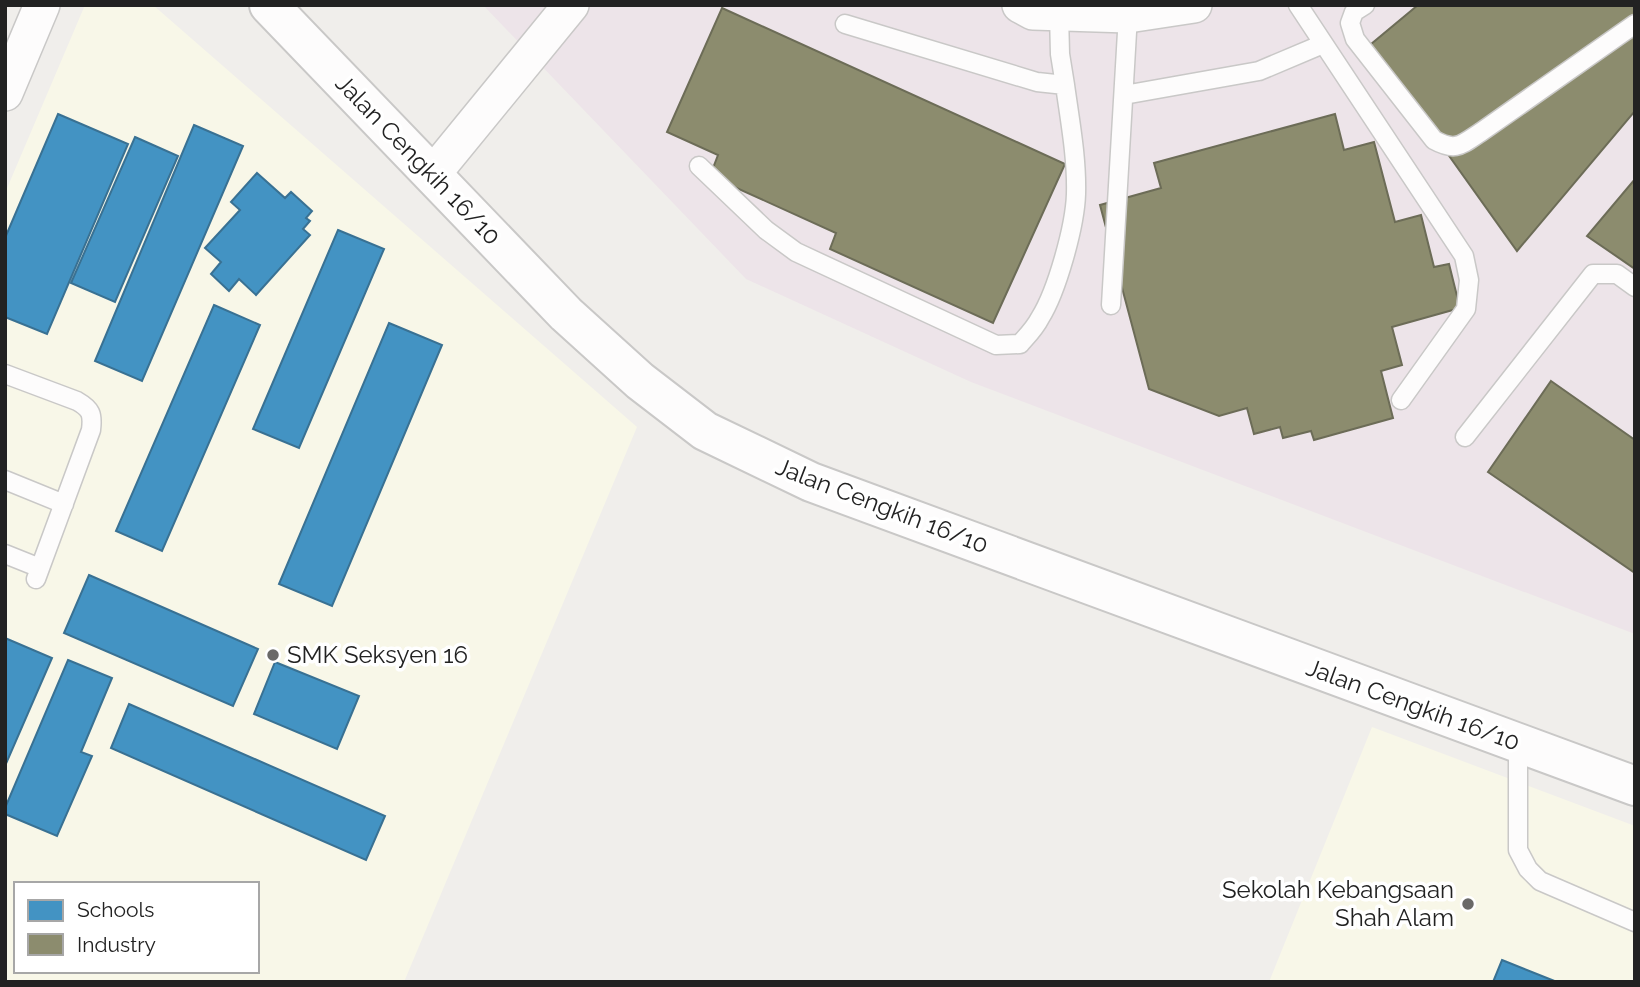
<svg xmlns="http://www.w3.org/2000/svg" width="1640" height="987" viewBox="0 0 1640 987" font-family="Raleway,sans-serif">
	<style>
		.industrial { fill: #ede4e9 }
		.education { fill: #f8f7e8; fill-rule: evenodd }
		.schools { fill: #4393c3; stroke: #397193; stroke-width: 2 }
		.industry { fill: #8c8c6e; stroke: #6c6c57; stroke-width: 2 }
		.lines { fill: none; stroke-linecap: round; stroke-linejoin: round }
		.service-casing { stroke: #c9c8c7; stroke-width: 21 }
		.minor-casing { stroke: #c9c8c7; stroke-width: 38 }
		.tertiary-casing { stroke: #c9c8c7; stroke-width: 42 }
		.service { stroke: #fdfcfc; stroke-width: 18 }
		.minor { stroke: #fdfcfc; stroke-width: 35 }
		.tertiary { stroke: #fdfcfc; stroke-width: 38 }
		.poi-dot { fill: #6a6968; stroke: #fff; stroke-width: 2.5 }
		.labels { text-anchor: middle; stroke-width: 7; stroke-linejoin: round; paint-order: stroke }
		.street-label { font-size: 24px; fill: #222; stroke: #fff }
		.poi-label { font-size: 24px; fill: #222; stroke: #fff; text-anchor: start }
	</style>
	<rect width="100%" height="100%" fill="#f0eeeb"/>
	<!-- industrial -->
	<path class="industrial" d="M483,5H1635V634L971,382L746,279Z"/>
	<!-- education -->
	<path class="education" d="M85,5H153L637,427L404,982H5V193ZM16,884H257V971H16Z
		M1372,727L1635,826V982H1269Z"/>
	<!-- schools -->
	<path class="schools" d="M58,114L128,144L47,334L5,317V238Z
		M194,125L243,146L142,381L95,361Z
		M135,137L178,156L115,302L71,283Z
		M257,173L285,198L291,192L312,211L306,218L310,221L303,229L310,235L256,295L239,279L229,291L211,274L221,262L205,248L240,210L231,202Z
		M338,230L384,249L299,448L253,429Z
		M214,305L260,325L162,551L116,531Z
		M389,323L442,345L332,606L279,584Z
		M89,575L258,649L233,706L64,633Z
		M5,638L52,658L5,766Z
		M68,660L112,678L81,752L92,756L57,836L5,814V808Z
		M275,662L359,696L337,749L254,714Z
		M129,704L385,816L366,860L111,748Z
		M1502,960L1557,982H1493Z"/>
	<!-- industry -->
	<path class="industry" d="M1418,5H1635V111L1517,251L1370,45Z
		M722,8L1065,164L993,323L830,249L836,233L710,176L718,155L667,132Z
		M1335,114L1344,150L1374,142L1395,222L1421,215L1434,267L1449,264L1460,308L1392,327L1402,365L1381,371L1393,418L1314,440L1311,431L1283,438L1280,427L1254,434L1247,408L1219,416L1149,389L1100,205L1161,188L1154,163Z
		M1635,179V269L1587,236Z
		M1551,381L1635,440V573L1488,472Z"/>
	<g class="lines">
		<!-- service casing -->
		<g class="service-casing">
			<path id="service" d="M1298,5L1464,256L1469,280L1466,309L1401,400
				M1365,5L1354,12L1350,23L1355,39L1434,140C1456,152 1461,145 1481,132L1635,24
				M845,24L1037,82L1065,85L1060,54L1059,13
				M1124,95L1259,71L1323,44
				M699,166L766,230L796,252L996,345L1020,344C1027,336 1035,328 1040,318C1057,291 1075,226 1076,194C1077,158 1070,121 1065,85
				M1111,305L1128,15
				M5,374L77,401C91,409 93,414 91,430L36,579
				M1465,437L1593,274H1617L1635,287
				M5,480L64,504
				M5,554L40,568
				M1518,744V850L1528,869L1540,881L1635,922"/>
		</g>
		<!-- minor casing -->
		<g class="minor-casing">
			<path id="minor" d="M1020,5L1033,12L1128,15L1194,5
				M5,93L42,5
				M432,175L571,5"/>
		</g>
		<!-- tertiary casing -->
		<g class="tertiary-casing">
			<path id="tertiary" d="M269,5L566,314L640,381L705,431L811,482L1635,786"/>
		</g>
		<!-- service -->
		<use href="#service" class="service"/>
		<!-- minor -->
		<use href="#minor" class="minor"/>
		<!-- tertiary -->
		<use href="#tertiary" class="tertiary"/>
	</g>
	<!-- markers -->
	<g class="poi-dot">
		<circle cx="273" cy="655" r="7"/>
		<circle cx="1468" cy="904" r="7"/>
	</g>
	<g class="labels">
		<!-- street labels -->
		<g class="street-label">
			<text transform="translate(418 160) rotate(46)" y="8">Jalan Cengkih 16/10</text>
			<text transform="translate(882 506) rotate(21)" y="8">Jalan Cengkih 16/10</text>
			<text transform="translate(1413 705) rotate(20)" y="8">Jalan Cengkih 16/10</text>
		</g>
		<!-- poi labels -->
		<g class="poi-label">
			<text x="287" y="663">SMK Seksyen 16</text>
			<text x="1454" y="898" text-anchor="end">Sekolah Kebangsaan<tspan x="1454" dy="28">Shah Alam</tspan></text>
		</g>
	</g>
	<!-- border -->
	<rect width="1640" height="987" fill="none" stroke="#222222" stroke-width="14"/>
	<!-- legend -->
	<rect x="14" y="882" width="245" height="91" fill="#ffffff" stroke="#a7a7a7" stroke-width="2"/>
	<rect x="28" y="900" width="35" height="21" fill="#4393c3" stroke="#a7a7a7" stroke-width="2"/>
	<text x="77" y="917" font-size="21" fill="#222222">Schools</text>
	<rect x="28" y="934" width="35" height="21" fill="#8c8c6e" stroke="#a7a7a7" stroke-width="2"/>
	<text x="77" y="952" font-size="21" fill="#222222">Industry</text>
</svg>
